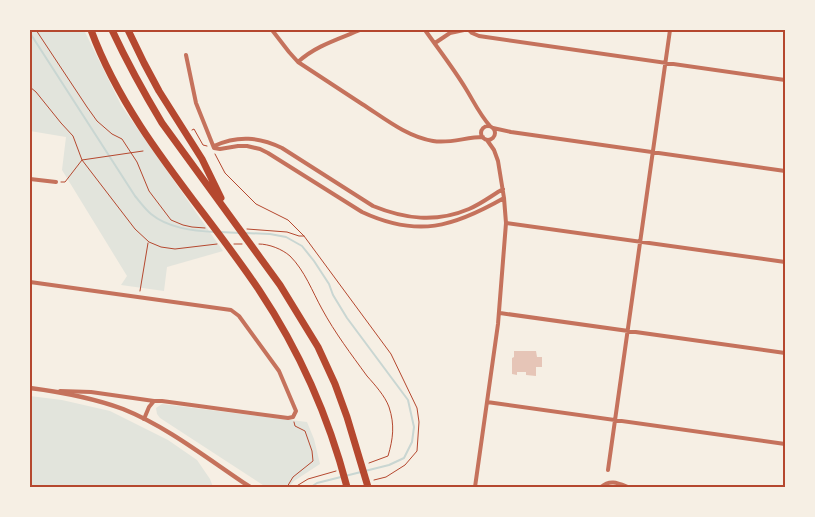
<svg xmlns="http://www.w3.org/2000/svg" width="815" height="517" viewBox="0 0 815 517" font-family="'Times New Roman',serif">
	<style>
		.green { fill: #e2e4dc }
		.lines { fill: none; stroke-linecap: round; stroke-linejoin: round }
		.stream { stroke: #c9d6d2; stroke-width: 2 }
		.building { fill: #e6c5b7 }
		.path { stroke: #b5482f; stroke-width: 1 }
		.minor { stroke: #c5725c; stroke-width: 4 }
		.tertiary { stroke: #c5725c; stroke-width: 4.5 }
		.motorway { stroke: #b5482f; stroke-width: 7 }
		.neatline { fill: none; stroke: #b5482f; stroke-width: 2 }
	</style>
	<rect width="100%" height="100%" fill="#f6efe4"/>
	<!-- green -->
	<path class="green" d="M30,30H84L121,105L223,251L167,267L164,291L121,285L127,276L62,170L66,137L30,131Z
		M30,396L62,400L110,411L168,440L197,460L210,479L213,487H30Z
		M162,404L307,422L314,439L320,464L294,481L289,487H266L160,418L157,414L156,408Z"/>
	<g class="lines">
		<!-- stream -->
		<path class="stream" d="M30,33L135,196C140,202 145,209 151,214C168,228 193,231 215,232
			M220,232L240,233
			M245,233L270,234L286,237L302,246L314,261L329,284L333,295L347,318L408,400L414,427L412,442L404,458L389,465L317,483L311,487"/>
	</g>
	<!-- building -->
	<path class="building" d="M514,351H536L537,357H542V367H536V376L526,375V372H517V375L512,374V358L514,357Z"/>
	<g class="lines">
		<!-- path -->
		<path class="path" d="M36,30L87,107L97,121L112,134L122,139L137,162L149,191L171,220L183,225L192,227L205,228
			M30,87L36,92L61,123L73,136L82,160L135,229L149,242L161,247L175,249L217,244
			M192,130L194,129L203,145L207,146
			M215,154L225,173L256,204L288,220L304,236L391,354L417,408L419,422L417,451L405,465L386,477L374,480
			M61,182H65L82,160L143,151
			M247,229L287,232L299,236H304
			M234,244H242
			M259,244C269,244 282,249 290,256C305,271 312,291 322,309C335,333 351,354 367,376C375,385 385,396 389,407C395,425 393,439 388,456L369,463
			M140,291L148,243
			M287,487L293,477L313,461L312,451L305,431L295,426L294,422
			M295,487L308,479L336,471"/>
		<!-- minor -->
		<path class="minor" d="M272,30L289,52L298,62C319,76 341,90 362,104C384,118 407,137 433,141C450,144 466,137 483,137
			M425,30C439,50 454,69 466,89C474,102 480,115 490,126
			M469,30L472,33L479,36L785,80
			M435,43L450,33L464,30
			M186,55L196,103L214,148L220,149L238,146H247L260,149L268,153L362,212C418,238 453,227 504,198
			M298,62C315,46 339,39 360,30
			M481 133a7 7 0 1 1 14 0a7 7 0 1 1-14 0Z
			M493,128L511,132L785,171
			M214,146C238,135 259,137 282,148L373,206C405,219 436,223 469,209C481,204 491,196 503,189
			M30,179L56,182
			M506,223L785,262
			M30,282L231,310L239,316L279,371L296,411L293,417L288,418L162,401H154L149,407L144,419
			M500,313L785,353
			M60,391L91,392L154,401
			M487,402L785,444
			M608,470L670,30
			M475,487L498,324L506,223L504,198L498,161L494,150L487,140
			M601,487C610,479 618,483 628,487"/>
		<!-- tertiary -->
		<path class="tertiary" d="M30,388C61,392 93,398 123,409C168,427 209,460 250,487"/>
		<!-- motorway -->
		<path class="motorway" d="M91,30C127,128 202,205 259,290C299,350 329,418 347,487
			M112,30C127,62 144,93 162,123L280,285L318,347L335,384L347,417L368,487
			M128,30L144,63L159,91L202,159L221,198"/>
	</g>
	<!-- border -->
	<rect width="815" height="517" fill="none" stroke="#f6efe4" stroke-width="62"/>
	<rect x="31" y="31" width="753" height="455" class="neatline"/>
</svg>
